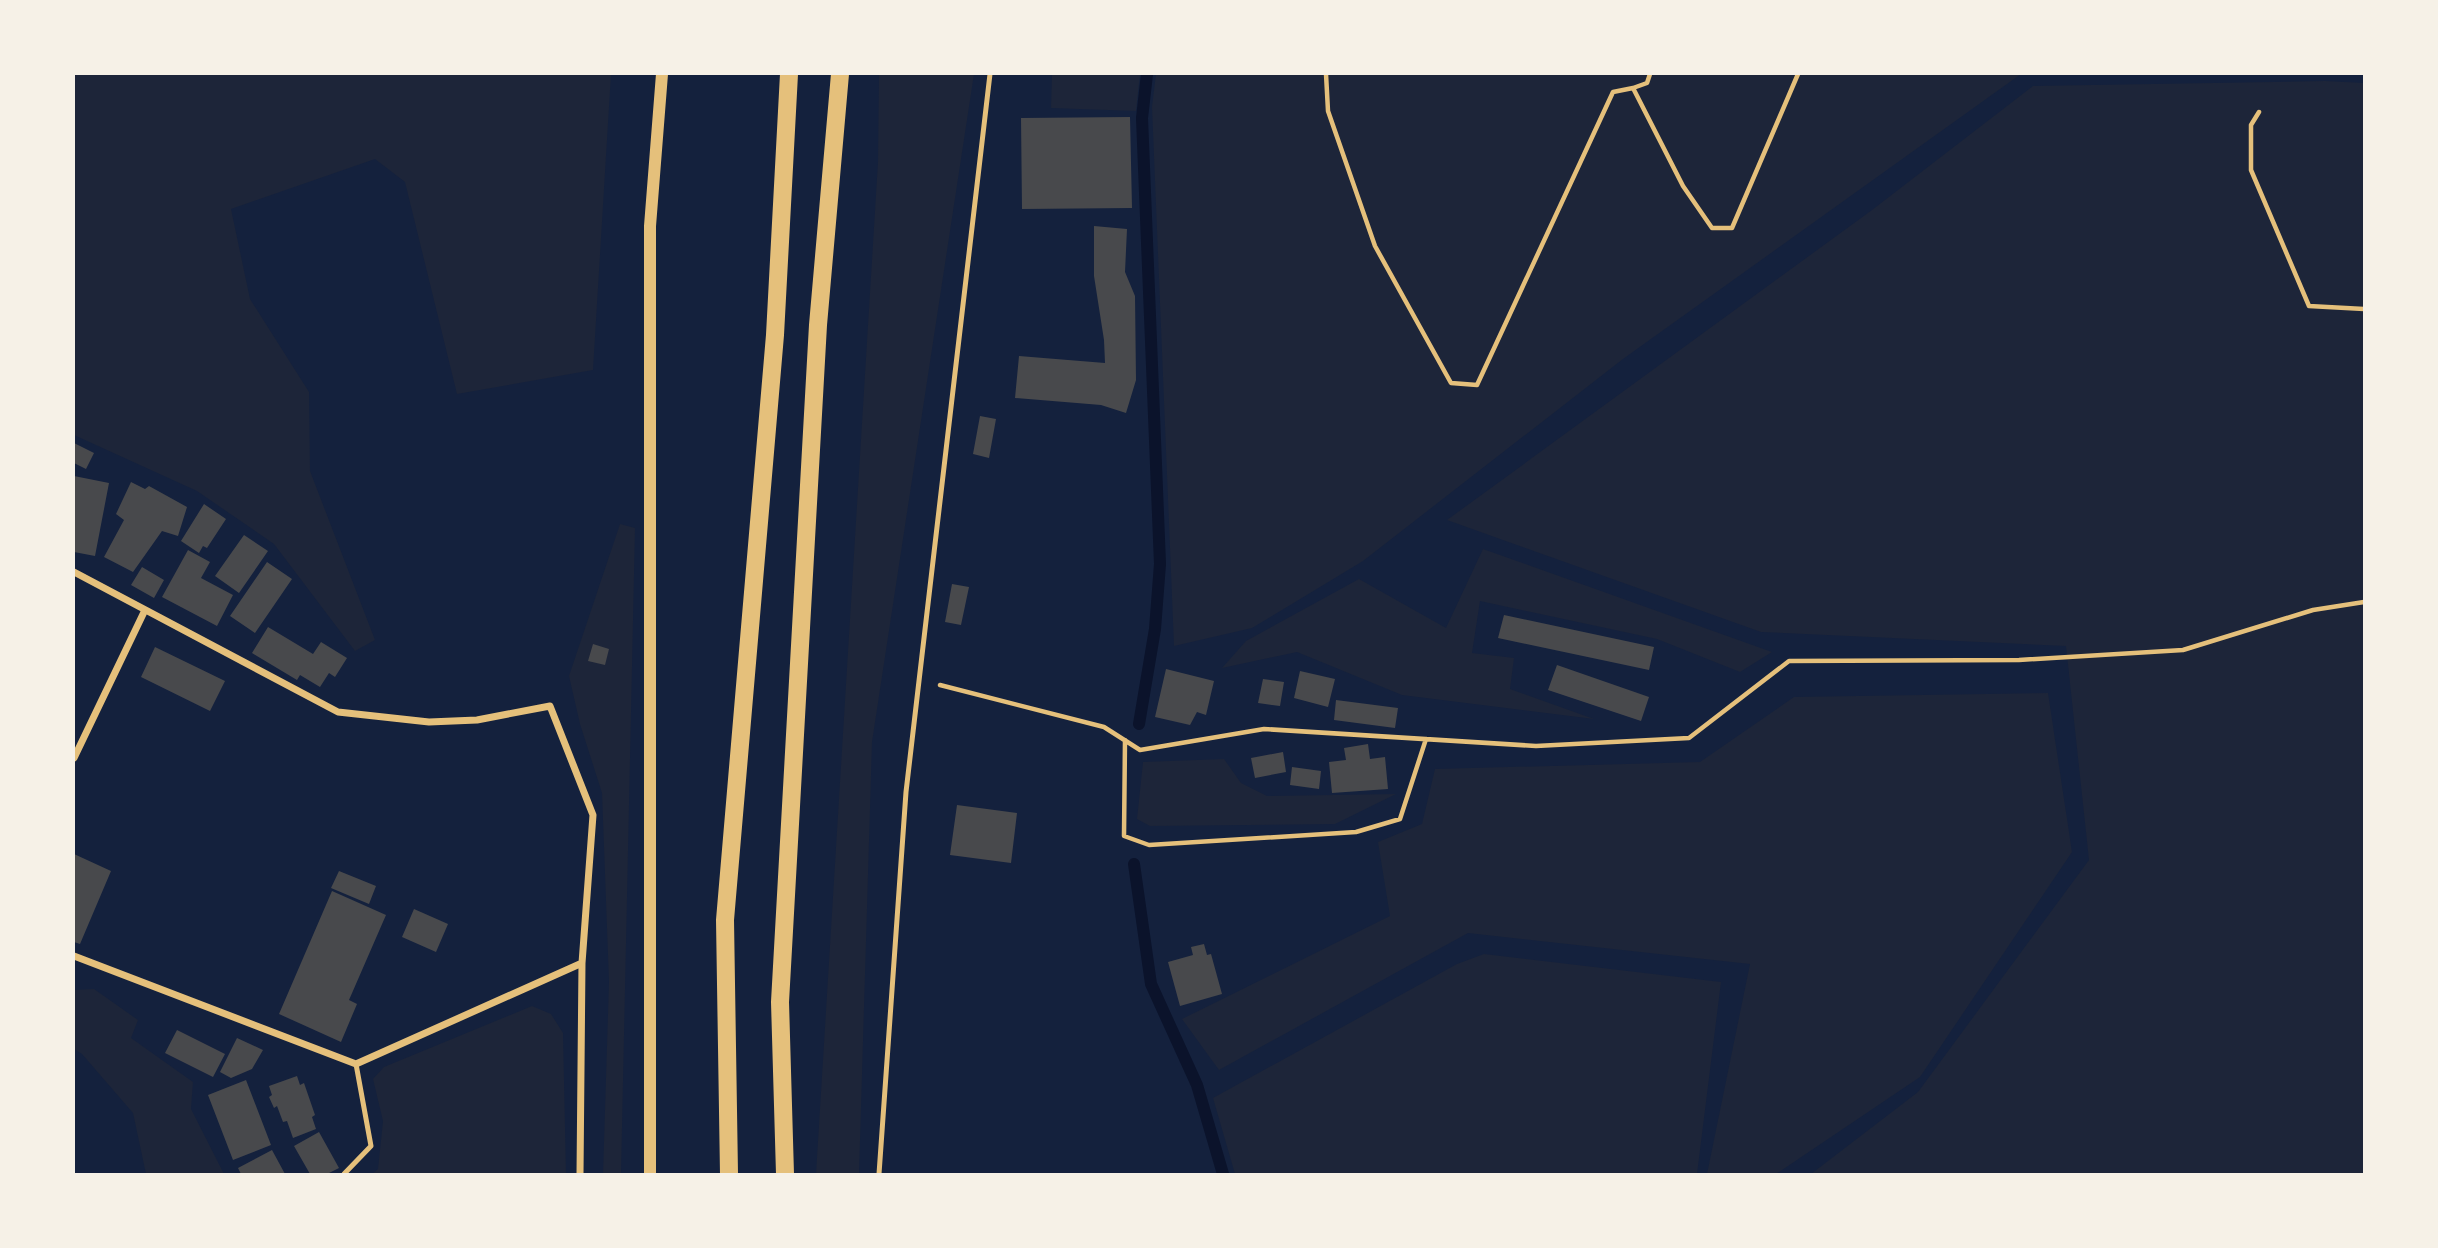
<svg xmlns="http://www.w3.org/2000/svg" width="2438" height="1248" viewBox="0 0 2438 1248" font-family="'Roboto Serif',serif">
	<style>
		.green { fill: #1d2539 }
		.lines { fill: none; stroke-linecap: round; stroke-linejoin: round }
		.stream { stroke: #0b132b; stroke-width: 12 }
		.building { fill: #48494c }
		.path { stroke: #e5c07b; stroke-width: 4.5 }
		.service { stroke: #e5c07b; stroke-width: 5 }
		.minor { stroke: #e5c07b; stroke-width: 7 }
		.tertiary { stroke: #e5c07b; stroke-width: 12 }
		.primary { stroke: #e5c07b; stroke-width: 18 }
	</style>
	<rect width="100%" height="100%" fill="#14213d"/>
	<!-- green -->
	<path class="green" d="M74,74H611L593,370L457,394L405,182L375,159L231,209L250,299L309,392L310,471L375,640L355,651L274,544L197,491L74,435Z
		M879,74H974L872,742L859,1174H816L878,162Z
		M1052,74H1140L1136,111L1051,108Z
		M1156,74H2021L1623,359L1363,561L1252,628L1174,646L1152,107Z
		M2325,81L2364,83V1174H1811L1918,1092L2089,860L2066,646L1761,632L1447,520L1872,210L2033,86Z
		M620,524L635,528L621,1174H603L609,982L602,793L580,724L569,676Z
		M1483,549L1772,652L1740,672L1657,639L1480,601L1472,653L1514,658L1510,689L1594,719L1402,695L1297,652L1222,668L1246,641L1359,579L1446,628Z
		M2048,693L2072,852L1920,1077L1776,1174H1707L1750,964L1468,933L1219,1070L1182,1019L1390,916L1378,842L1422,824L1435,769L1700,762L1794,697Z
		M1224,759L1241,783L1267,796L1396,794L1335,824L1150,826L1137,819L1143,762Z
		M1484,954L1721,982L1697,1174H1235L1213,1098L1457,964Z
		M94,989L138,1020L131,1038L193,1082L191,1109L224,1174H146L133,1113L82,1054L74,1049V990Z
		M532,1006L551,1014L563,1033L566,1174H372L378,1169L383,1121L373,1079L384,1067Z"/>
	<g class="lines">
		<!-- stream -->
		<path class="stream" d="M1139,724L1155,629L1160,564L1142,118L1147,74
			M1134,864L1151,984L1197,1085L1223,1174"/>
	</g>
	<!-- building -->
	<path class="building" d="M1130,117L1132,208L1022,209L1021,118Z
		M1094,226L1127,229L1125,272L1135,296L1136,380L1126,413L1101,405L1015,398L1019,356L1105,363L1104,340L1094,276Z
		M980,416L996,419L989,458L973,454Z
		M74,443L94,453L86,469L74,463Z
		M74,476L109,483L95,556L74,552Z
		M131,482L145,489L149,486L187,507L178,536L162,531L133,572L104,557L124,520L116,514Z
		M204,504L226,519L207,548L203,546L199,553L181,541Z
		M244,535L268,551L239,593L215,576Z
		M188,550L210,562L201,578L233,595L217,626L162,597Z
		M267,562L292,579L255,633L230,616Z
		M142,567L164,580L154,598L131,585Z
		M952,584L969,587L961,625L945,622Z
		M1504,615L1654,647L1649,670L1498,638Z
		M268,627L313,654L321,642L347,658L335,677L329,673L320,687L300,675L297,680L252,653Z
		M593,644L609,649L605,665L588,661Z
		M155,647L225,681L210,711L141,677Z
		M1557,665L1649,697L1641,721L1548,690Z
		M1166,669L1214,681L1206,715L1197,712L1190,725L1155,717Z
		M1300,671L1335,679L1328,707L1294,698Z
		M1263,679L1284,682L1280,706L1258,703Z
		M1336,700L1398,708L1395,728L1334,720Z
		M1368,744L1370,759L1385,757L1388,789L1332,793L1329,762L1346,760L1344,748Z
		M1283,752L1286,772L1255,778L1251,758Z
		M1292,767L1321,771L1319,789L1290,785Z
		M957,805L1017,813L1011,863L950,855Z
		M74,854L111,871L80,944L74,942Z
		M339,871L376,886L369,904L331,888Z
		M332,891L386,915L349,1000L357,1004L341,1042L279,1014Z
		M414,909L448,924L436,952L402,937Z
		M1204,944L1207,955L1211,954L1222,994L1180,1006L1168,962L1193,955L1191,947Z
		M177,1030L225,1054L213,1077L165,1053Z
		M237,1038L263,1050L252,1069L231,1078L220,1072Z
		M297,1076L300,1085L304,1083L315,1115L312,1117L316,1129L293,1138L287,1121L283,1122L277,1106L274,1108L269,1097L272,1095L269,1086Z
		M246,1080L271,1145L233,1160L208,1095Z
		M319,1132L339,1168L327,1174H310L294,1146Z
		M272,1150L285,1174H241L238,1168Z"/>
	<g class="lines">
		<!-- path -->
		<path class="path" d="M1326,74L1328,111L1375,246L1451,383L1477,385L1613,92L1633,88L1683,186L1712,228H1732L1798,74
			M1633,88L1647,83L1650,74
			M2259,112L2251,125V170L2309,306L2364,309
			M940,685L1104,727L1140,750L1264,729L1536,746L1689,738L1789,661L2019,660L2183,650L2313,610L2364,602
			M1125,740L1124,836L1149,845L1356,832L1400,819L1426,739"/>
		<!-- service -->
		<path class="service" d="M344,1174L371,1146L356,1064
			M879,1174L906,792L990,74"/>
		<!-- minor -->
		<path class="minor" d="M74,572L338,712L429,722L477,720L550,706L593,815L582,963
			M74,758L145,610
			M74,956L356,1064L582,963L580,1174"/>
		<!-- tertiary -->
		<path class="tertiary" d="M650,1174V226L662,74"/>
		<!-- primary -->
		<path class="primary" d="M729,1174L725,920L775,335L789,74
			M785,1174L780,1002L818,325L840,74"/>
	</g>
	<!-- border -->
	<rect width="2438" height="1248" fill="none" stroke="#f6f1e7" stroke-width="150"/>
</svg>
